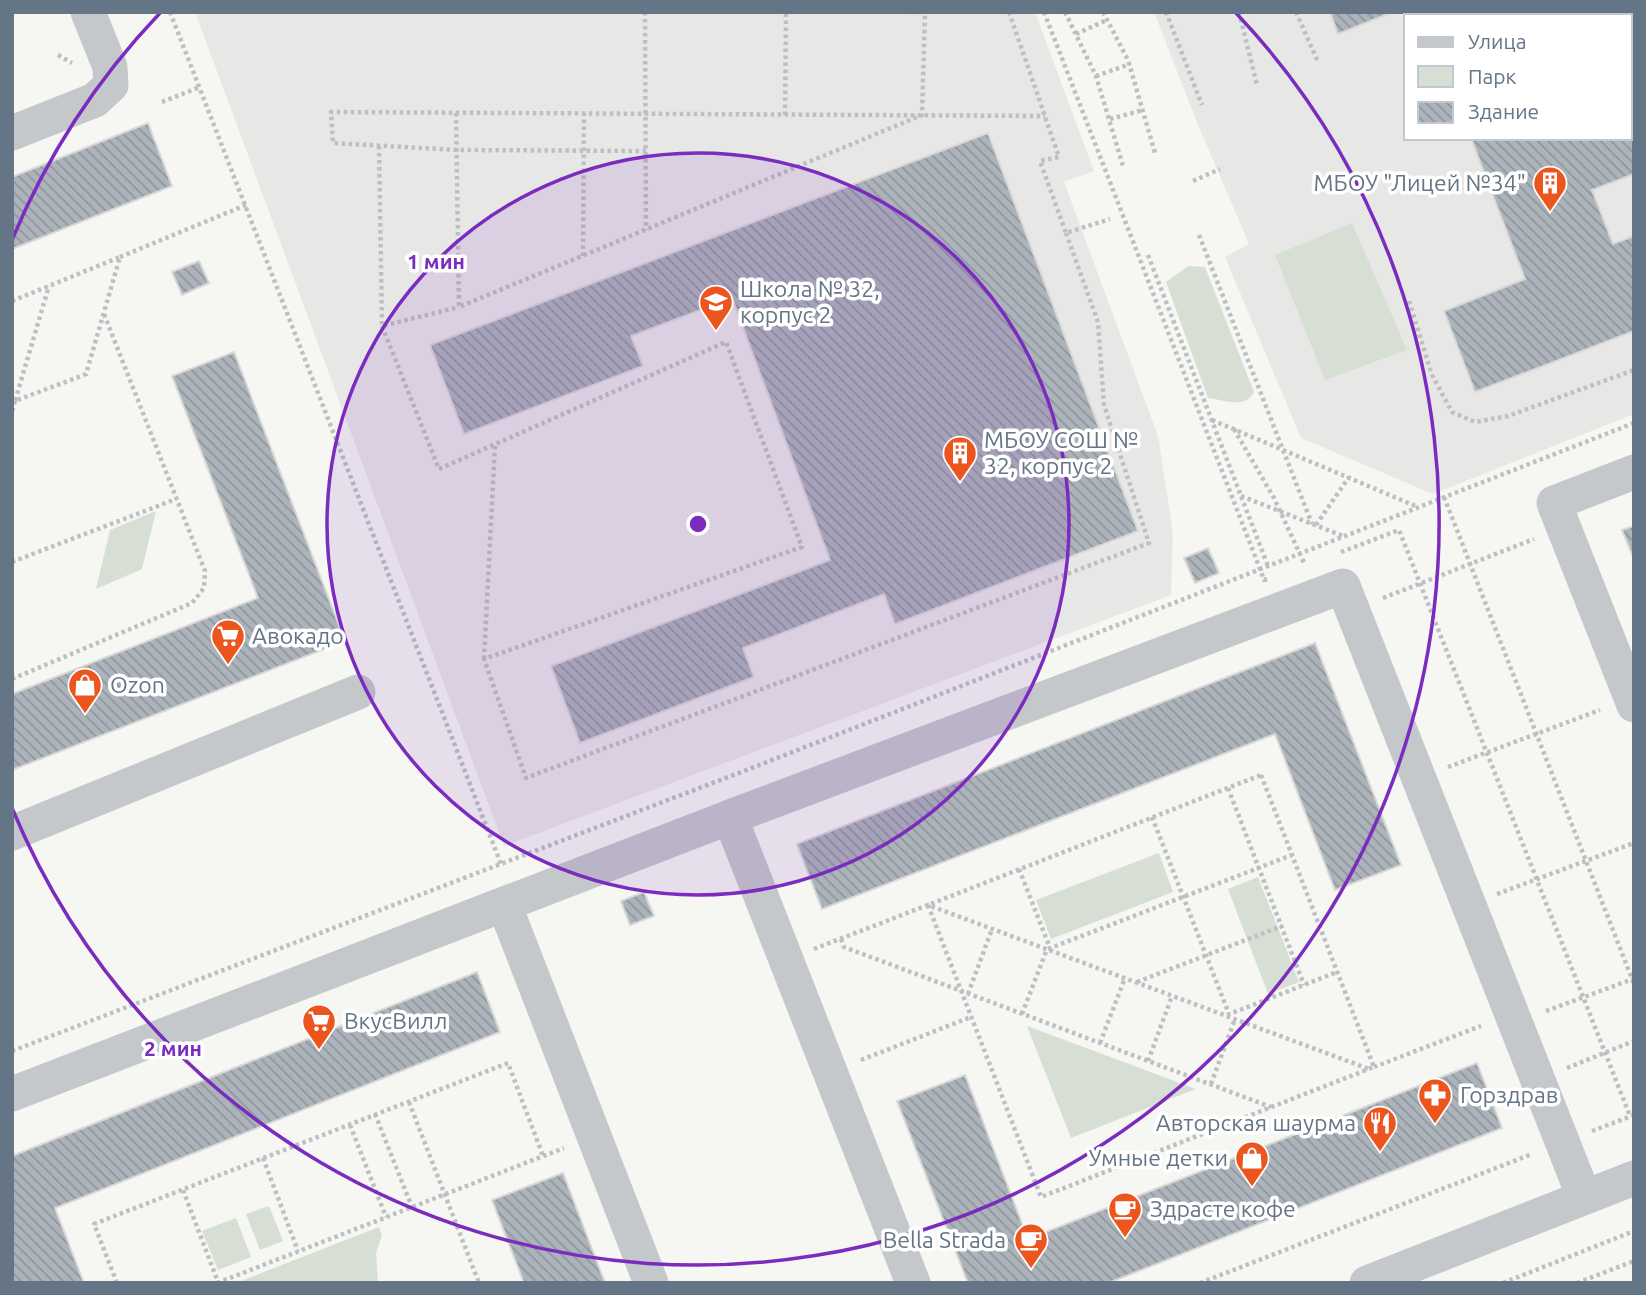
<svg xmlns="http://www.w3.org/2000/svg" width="1646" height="1295" viewBox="0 0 1646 1295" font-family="Ubuntu,sans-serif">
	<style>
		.built { fill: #e7e8e6; fill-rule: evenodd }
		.green { fill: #d7ded4 }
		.building { fill: url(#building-back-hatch); stroke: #d8d8d6; stroke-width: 2 }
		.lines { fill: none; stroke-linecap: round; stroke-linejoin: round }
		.path { stroke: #bdc0c2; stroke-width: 4.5; stroke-dasharray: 3.5 3.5; stroke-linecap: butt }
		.minor { stroke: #c4c8cb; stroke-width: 35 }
		.ring { fill: none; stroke: #7b2cbf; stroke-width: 3.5 }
		.labels { text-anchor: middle; stroke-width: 7; stroke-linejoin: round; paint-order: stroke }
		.poi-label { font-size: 23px; fill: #647586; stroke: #fff; text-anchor: start }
		.centre { fill: #7b2cbf; stroke: #fff; stroke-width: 3.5 }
		.ring-label { font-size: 21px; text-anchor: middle; font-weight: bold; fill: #7b2cbf; stroke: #fff; stroke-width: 7; stroke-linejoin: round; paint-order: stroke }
	</style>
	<defs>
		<pattern id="building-back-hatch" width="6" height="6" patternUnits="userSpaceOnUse" patternTransform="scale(1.75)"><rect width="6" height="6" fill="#acb3ba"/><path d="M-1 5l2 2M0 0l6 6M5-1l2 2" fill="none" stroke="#90969d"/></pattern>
	</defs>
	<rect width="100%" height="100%" fill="#f6f7f3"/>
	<!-- built -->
	<path class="built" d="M195,12H1035L1094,171L1064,182L1158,436L1173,533L1171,595L504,846Z
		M1154,12H1634V414L1433,494L1301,438L1225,257L1249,244L1198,125ZM1406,16H1630V138H1406Z"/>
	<!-- green -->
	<path class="green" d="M1352,223L1407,350L1325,380L1275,255Z
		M1188,266L1205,267L1254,392C1246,409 1224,400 1208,398L1166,282Z
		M156,511L142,569L96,589L110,530Z
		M1159,853L1173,892L1051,939L1036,900Z
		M1258,877L1299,982L1268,994L1228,889Z
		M1027,1026L1196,1089L1071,1138Z
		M269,1206L283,1241L260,1250L246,1214Z
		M236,1218L251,1257L218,1270L202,1231Z
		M379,1227L382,1235L376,1253L378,1283H236Z"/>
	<!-- building -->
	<path class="building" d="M1330,12H1393L1338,34Z
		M1423,12H1524L1525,16H1424Z
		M1544,12H1634V174L1592,190L1613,244L1634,236V331L1475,392L1444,311L1525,279L1471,138H1630V16H1534Z
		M148,123L172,186L12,249V177Z
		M988,133L1138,531L895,624L884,594L743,648L754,677L580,743L551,666L830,560L732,298L631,336L643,366L464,434L430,345Z
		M199,261L209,283L182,295L172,272Z
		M234,352L345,641L12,770V694L258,598L172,376Z
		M1634,526V559L1622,530Z
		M1208,548L1219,573L1195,583L1184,558Z
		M1315,643L1401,865L1335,890L1275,734L822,909L797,844Z
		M644,892L654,916L630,925L621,901Z
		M477,972L500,1032L55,1208L84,1283H14L12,1278V1156Z
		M1477,1063L1502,1128L1108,1283H968L897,1101L965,1075L1028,1239Z
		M563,1173L605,1283H524L492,1200Z"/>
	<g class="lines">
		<!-- path -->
		<path class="path" d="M170,12L501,864
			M645,12L646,230
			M905,12H925
			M1009,12L1059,157L1040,161L1066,233L1110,219
			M1044,12L1260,569L1264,580L1267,579
			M1065,12L1096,76L1123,166
			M1103,12L1128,60L1155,153
			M1166,12L1202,105
			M1239,12L1257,85
			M1296,12L1318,62
			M1076,34L1107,20
			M58,55L72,63
			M1096,76L1130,64
			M162,102L200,87
			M456,113L459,307L922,115L925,12
			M785,115L786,12
			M1110,119L1143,110
			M379,146L382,326L459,307
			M646,151L457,150L333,143L331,112L1045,116
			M1193,181L1220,169
			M1199,235L1312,524
			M1148,255L1268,566
			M583,256L584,113
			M120,257L246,205
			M12,301L120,257L86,374L15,401L49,286
			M1409,301L1432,375L1452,412L1475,422L1508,416L1634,370
			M382,326L439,469L726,342L802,547L484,659L526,778L1149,543L1104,405L1098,322L1066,233
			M12,411L15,401L13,402
			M1212,420L1418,507
			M1234,429L1274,498L1305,565
			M1241,496L1343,536
			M1444,497L1634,984
			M1316,525L1349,477
			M1341,552L1399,530L1630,1116
			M12,562L176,499
			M1383,598L1534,539
			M484,659L495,444
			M12,679L192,603L204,588L205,571L104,314
			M1448,767L1600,710
			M1261,775L1374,1067L1041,1197L928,905Z
			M1228,788L1304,985
			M1152,817L1229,1014
			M1019,869L1050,948
			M1497,894L1634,843
			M841,939L844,947L1271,1107
			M814,949L928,905L1369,1069
			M1048,949L1292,855
			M1137,982L1282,926
			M968,994L992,929
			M1546,1011L1633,979
			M1022,1014L1047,949
			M1227,1015L1337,972
			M1100,1043L1125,978
			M12,1051L744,771L1634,423
			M861,1060L971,1017
			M1148,1061L1172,996
			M1374,1067L1481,1026
			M1567,1068L1634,1041
			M1211,1084L1235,1019
			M409,1102L479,1283
			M375,1114L412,1207
			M350,1125L386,1217
			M1592,1131L1634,1115
			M263,1158L298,1251
			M183,1190L218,1282
			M117,1283L94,1224L508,1063L543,1156
			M217,1283L564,1148
			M1200,1283L1532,1154
			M1503,1283L1634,1231
			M1577,1283L1634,1261"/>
		<!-- minor -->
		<path class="minor" d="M12,133L95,100L111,85L110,67L88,12
			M1634,472L1554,503L1634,705
			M12,833L358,692
			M504,904L651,1283
			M12,1094L730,817
			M913,1283L730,817L1343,586L1584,1197
			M1367,1283L1634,1178"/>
	</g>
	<!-- distance rings -->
	<circle cx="698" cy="524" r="371" fill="#7b2cbf" fill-opacity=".12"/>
	<g class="ring">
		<circle cx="698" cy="524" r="371"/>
		<path d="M12 240A742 742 0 0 1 160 13M1236 13A742 742 0 1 1 12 808"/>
	</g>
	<!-- icons -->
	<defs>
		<g id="building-pin" transform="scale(1.75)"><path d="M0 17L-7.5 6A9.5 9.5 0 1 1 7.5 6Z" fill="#ec551d" stroke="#fff"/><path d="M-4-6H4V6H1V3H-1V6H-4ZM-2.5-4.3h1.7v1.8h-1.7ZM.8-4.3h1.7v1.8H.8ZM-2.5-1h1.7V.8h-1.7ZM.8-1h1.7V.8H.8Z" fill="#fff"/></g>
		<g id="school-pin" transform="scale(1.75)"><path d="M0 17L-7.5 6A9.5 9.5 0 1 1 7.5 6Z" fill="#ec551d" stroke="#fff"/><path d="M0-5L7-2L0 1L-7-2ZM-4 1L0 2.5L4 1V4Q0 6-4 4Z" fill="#fff"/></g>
		<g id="supermarket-pin" transform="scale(1.75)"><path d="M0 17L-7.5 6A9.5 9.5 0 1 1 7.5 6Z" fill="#ec551d" stroke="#fff"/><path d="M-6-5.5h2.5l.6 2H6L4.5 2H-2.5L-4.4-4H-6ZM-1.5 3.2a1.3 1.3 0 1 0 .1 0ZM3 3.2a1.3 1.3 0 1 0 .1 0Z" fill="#fff"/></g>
		<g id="shop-pin" transform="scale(1.75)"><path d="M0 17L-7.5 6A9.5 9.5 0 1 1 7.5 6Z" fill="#ec551d" stroke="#fff"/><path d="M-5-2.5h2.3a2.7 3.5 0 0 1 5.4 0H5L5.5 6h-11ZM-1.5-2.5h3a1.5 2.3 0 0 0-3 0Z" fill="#fff"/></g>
		<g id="pharmacy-pin" transform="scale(1.75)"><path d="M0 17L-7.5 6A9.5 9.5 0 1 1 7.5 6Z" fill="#ec551d" stroke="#fff"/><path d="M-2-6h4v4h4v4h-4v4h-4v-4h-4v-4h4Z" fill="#fff"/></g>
		<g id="restaurant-pin" transform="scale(1.75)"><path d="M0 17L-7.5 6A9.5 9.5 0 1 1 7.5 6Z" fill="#ec551d" stroke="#fff"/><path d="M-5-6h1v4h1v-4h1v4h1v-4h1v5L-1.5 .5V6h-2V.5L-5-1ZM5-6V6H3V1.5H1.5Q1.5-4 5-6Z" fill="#fff"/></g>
		<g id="cafe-pin" transform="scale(1.75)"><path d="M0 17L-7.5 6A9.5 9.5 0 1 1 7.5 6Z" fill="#ec551d" stroke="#fff"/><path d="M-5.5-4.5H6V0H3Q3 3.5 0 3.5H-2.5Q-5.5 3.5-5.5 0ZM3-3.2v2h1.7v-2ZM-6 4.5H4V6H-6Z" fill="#fff"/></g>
	</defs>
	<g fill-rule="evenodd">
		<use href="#building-pin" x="1550" y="183"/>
		<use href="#school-pin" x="716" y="302"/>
		<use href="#building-pin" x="960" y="453"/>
		<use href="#supermarket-pin" x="228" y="636"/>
		<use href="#shop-pin" x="85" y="685"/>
		<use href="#supermarket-pin" x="319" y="1021"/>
		<use href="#pharmacy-pin" x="1435" y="1095"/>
		<use href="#restaurant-pin" x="1380" y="1123"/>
		<use href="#shop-pin" x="1252" y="1158"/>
		<use href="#cafe-pin" x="1125" y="1209"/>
		<use href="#cafe-pin" x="1031" y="1240"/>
	</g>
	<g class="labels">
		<!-- poi labels -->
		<g class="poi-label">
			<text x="1526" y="191" text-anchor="end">МБОУ "Лицей №34"</text>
			<text x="740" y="297">Школа № 32,<tspan x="740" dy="26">корпус 2</tspan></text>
			<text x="984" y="448">МБОУ СОШ №<tspan x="984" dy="26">32, корпус 2</tspan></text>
			<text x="252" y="644">Авокадо</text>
			<text x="110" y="693">Ozon</text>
			<text x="344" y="1029">ВкусВилл</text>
			<text x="1460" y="1103">Горздрав</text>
			<text x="1356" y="1131" text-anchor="end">Авторская шаурма</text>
			<text x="1228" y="1166" text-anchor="end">Умные детки</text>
			<text x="1150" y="1217">Здрасте кофе</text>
			<text x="1006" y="1248" text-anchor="end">Bella Strada</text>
		</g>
	</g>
	<circle cx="698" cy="524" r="10" class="centre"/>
	<g class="ring-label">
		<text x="436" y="269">1 мин</text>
		<text x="173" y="1056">2 мин</text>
	</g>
	<!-- border -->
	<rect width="1646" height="1295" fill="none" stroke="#647586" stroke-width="28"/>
	<!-- legend -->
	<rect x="1404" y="14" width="228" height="126" fill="#ffffff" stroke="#c1c8cf" stroke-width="2"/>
	<rect x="1418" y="37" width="35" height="10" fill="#c4c8cb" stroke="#c1c8cf" stroke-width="2"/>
	<text x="1468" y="49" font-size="21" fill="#647586">Улица</text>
	<rect x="1418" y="66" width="35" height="21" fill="#d7ded4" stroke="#c1c8cf" stroke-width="2"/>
	<text x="1468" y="84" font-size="21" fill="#647586">Парк</text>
	<rect x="1418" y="102" width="35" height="21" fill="url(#building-back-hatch)" stroke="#c1c8cf" stroke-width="2"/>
	<text x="1468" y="119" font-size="21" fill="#647586">Здание</text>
</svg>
